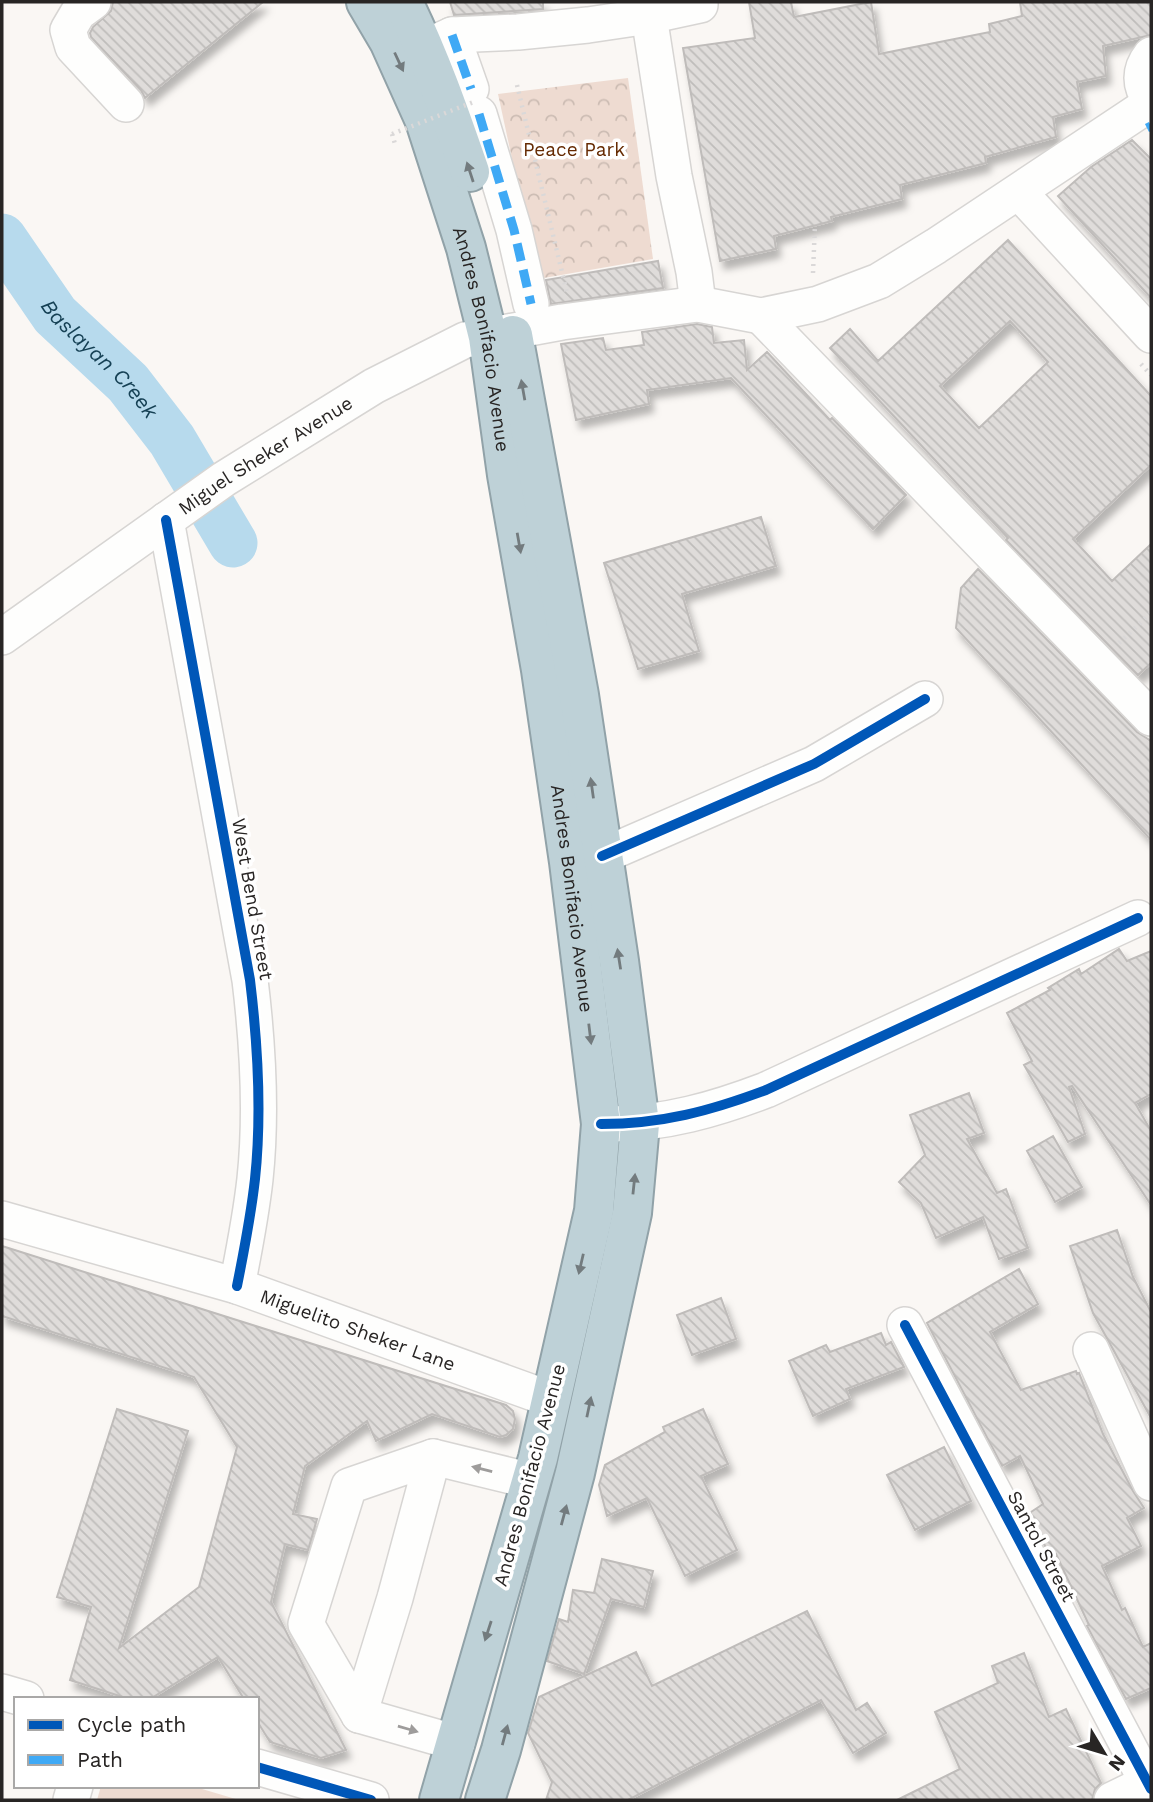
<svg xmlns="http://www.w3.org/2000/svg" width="1153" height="1802" viewBox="0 0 1153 1802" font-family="'Work Sans',sans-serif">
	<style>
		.park { fill: url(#park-crowns) }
		.pitch { fill: #eedbd1 }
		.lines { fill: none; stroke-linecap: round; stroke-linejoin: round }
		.river { stroke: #b7daed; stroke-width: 49 }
		.building { fill: url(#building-back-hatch); stroke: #bfbcba; stroke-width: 2; fill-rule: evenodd; filter: url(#shadow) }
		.minor-casing { stroke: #d7d5d3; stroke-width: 38 }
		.highway-casing { stroke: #91a2a8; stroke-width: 42 }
		.path { stroke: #dad8d8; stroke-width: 4.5; stroke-dasharray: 2 5; stroke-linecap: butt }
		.minor { stroke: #fefefd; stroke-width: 35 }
		.highway { stroke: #bed1d7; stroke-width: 38 }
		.path-bridge { stroke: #dad8d8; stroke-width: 4.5; stroke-dasharray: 2 5; stroke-linecap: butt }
		.quiet { stroke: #3fa9f5; stroke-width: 9; stroke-dasharray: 18 9; stroke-linecap: butt }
		.cycleway-casing { stroke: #fff; stroke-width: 15 }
		.cycleway { stroke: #0057b8; stroke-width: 10 }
		.oneway { fill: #737b7e }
		.oneway2 { fill: #9e9c9b }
		.labels { text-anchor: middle; stroke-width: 7; stroke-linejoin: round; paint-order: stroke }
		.park-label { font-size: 19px; fill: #652a02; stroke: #fff }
		.street-label { font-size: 19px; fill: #282524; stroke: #fff }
		.water-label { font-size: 21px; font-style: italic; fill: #164155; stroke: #fff }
	</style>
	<defs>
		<pattern id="park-crowns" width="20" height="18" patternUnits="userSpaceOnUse" patternTransform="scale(1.75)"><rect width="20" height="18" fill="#eedbd1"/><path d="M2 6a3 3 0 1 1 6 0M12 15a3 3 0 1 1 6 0" fill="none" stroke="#ccbcb3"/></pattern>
		<pattern id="building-back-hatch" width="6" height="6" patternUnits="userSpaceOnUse" patternTransform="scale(1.75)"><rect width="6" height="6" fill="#dfdcda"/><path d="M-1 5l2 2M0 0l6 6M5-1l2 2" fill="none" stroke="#bfbdbb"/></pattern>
		<filter id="shadow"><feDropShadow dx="4.5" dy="8" stdDeviation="3.5" flood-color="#0004"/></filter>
	</defs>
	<rect width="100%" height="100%" fill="#faf7f4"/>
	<!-- park -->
	<path class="park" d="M628,78L653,259L538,279L498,94Z"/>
	<!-- pitch -->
	<path class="pitch" d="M101,1786H192L239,1800H97Z"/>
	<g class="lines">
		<!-- river -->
		<path class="river" id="s1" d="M2,238L55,315L128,383L172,440L233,543"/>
	</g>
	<!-- building -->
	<path class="building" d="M113,2H263L145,98L141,90L91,37L90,33L93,27L111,11Z
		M450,2H543V9L454,15Z
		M749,2H791L794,17L871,2L879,54L990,32L989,24L1022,16L1020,2H1151V35L1103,46L1106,76L1077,82L1082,109L1053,117L1056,137L985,157L986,163L900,185L902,199L831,217L832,221L774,236L776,249L720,261L683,48L755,38Z
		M1132,140L1151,159V298L1058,196L1091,167Z
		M1008,240L1151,396V465L1073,539L1112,581L1151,544V663L1138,675L1006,540L1008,538L830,348L850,329L878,361ZM1010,321L1048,362L979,428L940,386Z
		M658,261L663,288L551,304L546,280Z
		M697,324L712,327L714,343L744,340L747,370L767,352L830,420L832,418L906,495L873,529L731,378L647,390L649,404L576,420L561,344L603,338L606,350L644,345L642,332Z
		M761,517L776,566L682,594L699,651L638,669L604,563Z
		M978,569L1137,732L1151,741V840L956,628L961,588Z
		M1119,949L1127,961L1151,951V1094L1135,1103L1151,1131V1205L1072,1086L1069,1087L1085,1134L1068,1142L1024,1065L1032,1061L1007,1013L1050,990L1048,988L1079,969L1081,974Z
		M969,1093L984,1133L967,1139L997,1193L1006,1189L1028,1248L999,1259L983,1217L936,1238L921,1203L899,1182L925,1155L910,1115Z
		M1053,1136L1082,1187L1055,1202L1027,1151Z
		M1117,1230L1133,1277L1151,1312V1418L1093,1313L1070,1246Z
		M2,1246L506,1405L513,1411L515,1419L513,1429L506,1435L500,1437L432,1414L376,1441L367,1421L305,1466L293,1514L317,1519L308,1550L285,1544L271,1602L346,1750L321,1758L270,1742L257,1721V1699H244L218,1657L150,1699H129L70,1680L91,1607L57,1597L117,1409L188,1431L119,1648L199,1587L237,1447L194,1377L2,1316Z
		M1019,1269L1038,1304L990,1332L1021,1390L1076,1371L1077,1374L1079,1373L1103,1434L1133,1491L1144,1508L1127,1518L1141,1546L1102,1566L1122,1610L1125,1608L1143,1647L1151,1643V1688L1126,1699L1087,1626L1089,1625L1056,1554L1051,1557L1028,1514L1043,1504L1020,1456L1002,1466L927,1323Z
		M721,1298L736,1339L692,1355L677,1315Z
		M881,1333L886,1345L891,1342L904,1367L846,1389L850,1399L813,1416L789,1361L826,1345L830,1352Z
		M703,1409L728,1464L701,1476L737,1550L685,1576L647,1498L607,1516L599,1485L605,1465L665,1432L663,1427Z
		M944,1447L971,1501L915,1530L887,1475Z
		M602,1559L653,1571L644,1607L611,1599L584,1674L547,1661L559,1619L568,1622L573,1590L594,1593Z
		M807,1611L856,1710L867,1703L886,1733L853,1753L821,1700L628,1800H546L552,1782L528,1733L539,1697L636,1652L652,1686Z
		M1024,1653L1049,1717L1066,1709L1101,1783L1095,1789L1092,1800H897L960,1769L935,1712L998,1683L992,1666Z"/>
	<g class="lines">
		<!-- minor casing -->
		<g class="minor-casing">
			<g id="minor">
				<path d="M93,2L78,13L68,30L73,47L126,104"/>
				<path d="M649,16L674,176L694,272L698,304"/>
				<path d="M452,35L471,89"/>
				<path d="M425,47L452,35L518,32L588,25L649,16L700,5V2"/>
				<path d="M1151,55C1139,70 1139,86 1151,101"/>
				<path d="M479,114L514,230L531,304"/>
				<path d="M1019,192L1151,335"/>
				<path d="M761,316L1151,718"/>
				<path d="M166,520L250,980C258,1046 262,1113 255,1179C251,1215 244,1251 237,1286"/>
				<path id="s2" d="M2,637L224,479L374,386L465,340L562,322L698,304L761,316L818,304L879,281L936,246L1151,103"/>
				<path d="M602,856L814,764L925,699"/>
				<path d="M610,1124C665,1124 716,1109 766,1090L1138,918"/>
				<path id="s3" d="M2,1219L237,1286L550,1399"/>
				<path d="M905,1325L1151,1789"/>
				<path d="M1091,1350L1151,1483"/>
				<path d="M433,1457L395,1598L359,1715L306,1624L349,1486Z"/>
				<path d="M433,1457L532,1481"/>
				<path d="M2,1692L26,1699"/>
				<path d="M359,1715L457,1743"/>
				<path d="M257,1767L371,1800"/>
				<path d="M71,1800L75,1786"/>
				<path d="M1112,1800L1151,1781"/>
			</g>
		</g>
		<!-- highway casing -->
		<g class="highway-casing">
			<g id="highway">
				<path id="s4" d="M366,2L389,41L425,121L466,248L488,337L507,475L541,670L569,862L601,1124L594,1211L538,1458L439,1800"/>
				<path d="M403,2C430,57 450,114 470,172"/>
				<path d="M485,1800L501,1750L575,1473L632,1213L640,1124L619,961L579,695L513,335"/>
			</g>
		</g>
		<!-- path -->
		<path class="path" d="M517,85L567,293
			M392,134L395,144
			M813,273L815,224
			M1141,364L1151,375
			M1119,643L1151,613"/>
		<!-- minor -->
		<use href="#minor" class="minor"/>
		<!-- highway -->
		<use href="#highway" class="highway"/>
		<!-- path-bridge -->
		<path class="path-bridge" d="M392,134L476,101"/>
		<!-- quiet -->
		<path class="quiet" d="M452,35L471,89
			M479,114L514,230L531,304
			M1147,128L1151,126"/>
		<!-- cycleway casing -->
		<g class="cycleway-casing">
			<path id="cycleway" d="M166,520L250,980C258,1046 262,1113 255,1179C251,1215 244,1251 237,1286
				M602,856L814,764L925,699
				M601,1124C662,1124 710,1111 766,1090L1138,918
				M905,1325L1151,1789
				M257,1767L371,1800"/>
		</g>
		<!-- cycleway -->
		<use href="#cycleway" class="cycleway"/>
	</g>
	<!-- one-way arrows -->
	<defs><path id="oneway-solid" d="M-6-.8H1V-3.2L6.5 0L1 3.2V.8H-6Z" transform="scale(1.75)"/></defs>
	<g class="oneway">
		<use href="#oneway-solid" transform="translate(399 62) rotate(65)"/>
		<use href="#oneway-solid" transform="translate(470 172) rotate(-108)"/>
		<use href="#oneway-solid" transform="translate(523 390) rotate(-100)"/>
		<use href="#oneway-solid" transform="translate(519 543) rotate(80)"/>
		<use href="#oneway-solid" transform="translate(592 788) rotate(-98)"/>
		<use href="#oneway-solid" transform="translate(619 959) rotate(-99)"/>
		<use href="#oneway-solid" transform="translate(590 1034) rotate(83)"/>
		<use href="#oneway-solid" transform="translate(634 1184) rotate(-84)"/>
		<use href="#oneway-solid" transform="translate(581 1264) rotate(103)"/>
		<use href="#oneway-solid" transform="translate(589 1407) rotate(-78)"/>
		<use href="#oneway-solid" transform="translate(564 1515) rotate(-75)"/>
		<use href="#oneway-solid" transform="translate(488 1631) rotate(108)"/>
		<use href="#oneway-solid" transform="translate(505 1735) rotate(-75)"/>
	</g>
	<g class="oneway2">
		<use href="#oneway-solid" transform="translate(482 1469) rotate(-166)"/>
		<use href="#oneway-solid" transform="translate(408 1729) rotate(16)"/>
	</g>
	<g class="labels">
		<!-- park labels -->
		<g class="park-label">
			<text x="574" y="156">Peace Park</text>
		</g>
		<!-- street labels -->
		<g class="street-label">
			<text dy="7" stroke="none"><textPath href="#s4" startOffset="359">Andres Bonifacio Avenue</textPath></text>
			<text dy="7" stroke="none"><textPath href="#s2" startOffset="320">Miguel Sheker Avenue</textPath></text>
			<text dy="7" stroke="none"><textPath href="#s4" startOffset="926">Andres Bonifacio Avenue</textPath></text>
			<text transform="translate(253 899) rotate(80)" y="7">West Bend Street</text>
			<text dy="7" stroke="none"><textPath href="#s3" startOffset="373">Miguelito Sheker Lane</textPath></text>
			<text transform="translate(529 1475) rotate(-75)" y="7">Andres Bonifacio Avenue</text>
			<text transform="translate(1042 1546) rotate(62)" y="7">Santol Street</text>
		</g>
		<!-- water labels -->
		<g class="water-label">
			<text dy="7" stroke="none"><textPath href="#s1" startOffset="156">Baslayan Creek</textPath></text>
		</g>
	</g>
	<!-- border -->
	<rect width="1153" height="1802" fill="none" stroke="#282524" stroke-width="7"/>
	<!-- legend -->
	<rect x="14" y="1697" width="245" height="91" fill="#ffffff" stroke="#a9a8a7" stroke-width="2"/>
	<rect x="28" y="1720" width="35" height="10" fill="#0057b8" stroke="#a9a8a7" stroke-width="2"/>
	<text x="77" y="1732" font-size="21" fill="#282524">Cycle path</text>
	<rect x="28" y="1755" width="35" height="10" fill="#3fa9f5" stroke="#a9a8a7" stroke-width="2"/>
	<text x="77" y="1767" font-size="21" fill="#282524">Path</text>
	<!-- north arrow -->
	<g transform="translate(1104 1753) rotate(128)" stroke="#ffffff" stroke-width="5" paint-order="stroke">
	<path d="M0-5L12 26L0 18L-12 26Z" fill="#282524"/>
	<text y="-10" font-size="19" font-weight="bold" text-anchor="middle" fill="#282524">N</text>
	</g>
</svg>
